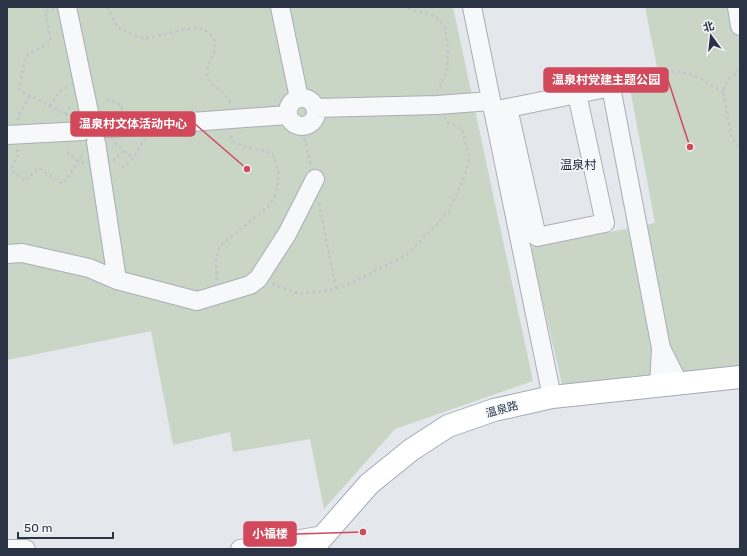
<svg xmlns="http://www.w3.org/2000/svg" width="747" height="556" viewBox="0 0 747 556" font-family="Rubik,'Noto Sans SC',sans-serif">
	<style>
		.green { fill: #c9d6c5 }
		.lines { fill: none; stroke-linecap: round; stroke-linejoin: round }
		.minor-casing { stroke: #a9aeb7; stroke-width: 20 }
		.major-casing { stroke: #a3abb8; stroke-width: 24 }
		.path { stroke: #c2c5cb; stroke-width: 2.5; stroke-dasharray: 3 3; stroke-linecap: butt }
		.minor { stroke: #f7f8fa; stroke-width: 18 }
		.major { stroke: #fff; stroke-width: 22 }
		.labels { text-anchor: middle; stroke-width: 3; stroke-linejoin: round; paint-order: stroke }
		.street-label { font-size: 11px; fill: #2b3445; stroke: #f4f6f9 }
		.neighbourhood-label { font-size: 12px; fill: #1d2536; stroke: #f4f6f9 }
		.leader { fill: none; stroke: #d1495b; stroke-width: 1.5 }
		.callout-dot { fill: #d1495b; stroke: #f4f6f9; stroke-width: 1.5 }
		.callout { fill: #d1495b; stroke: #d1495b; stroke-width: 1.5 }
		.callout-label { font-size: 12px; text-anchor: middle; font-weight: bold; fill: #fff }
	</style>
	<rect width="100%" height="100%" fill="#e4e7ec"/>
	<!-- green -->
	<path class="green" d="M7,7H453L533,381L395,429L324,509L310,439L233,452L230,432L173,445L151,331L7,360Z
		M645,7H740V368L562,384L530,248L655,223L627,72L657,67Z"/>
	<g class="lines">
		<!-- minor casing -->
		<g class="minor-casing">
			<path id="minor" d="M67,7L90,117
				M280,7L299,98
				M472,7L552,397
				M737,7L740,26
				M288 112a14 14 0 1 1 28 0a14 14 0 1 1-28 0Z
				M315,108L437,105L491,101
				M508,108L537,237L605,223L577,94
				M493,111L611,87L661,348
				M109,128L288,115
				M7,135L83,131
				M96,142L117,280
				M7,254L22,253L89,268L117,280L197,301L250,285L258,279L287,234L315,179
				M659,386L661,348L679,384
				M9,549H26
				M240,549L324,535"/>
		</g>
		<!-- major casing -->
		<g class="major-casing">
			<path id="major" d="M312,549L369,484L411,450L448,426L494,410L552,397L740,377"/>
		</g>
		<!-- path -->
		<path class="path" d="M107,7L118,28C125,31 136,38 143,38C162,39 205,15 214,40C219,54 203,65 208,78C212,88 224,88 231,105
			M402,7L435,16L445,27L448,51L447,70L438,91
			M54,8L45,11L51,41L25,57L19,90L71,117
			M740,70L728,79L723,92L732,139L740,146
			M625,83C644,77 666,68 686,73C699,76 711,86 723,92
			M106,99L118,103L124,112
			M49,106L59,92L69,86
			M64,114L72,104
			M18,120V116L30,96
			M301,126L311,165
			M17,149L18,156L11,169L24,181L39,168L63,184L82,155
			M124,151L133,158
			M67,152L78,162L84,163
			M113,161L124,151L115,143
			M122,168L135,156L144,139
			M319,203L336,289
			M217,280L216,260L220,246L268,207L275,196L279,175L273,155L266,151L244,147L232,141L230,134
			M272,284L300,294L336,289L351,283L408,254L449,211L465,176L469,156L462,129L449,123L445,118"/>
		<!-- minor -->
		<use href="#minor" class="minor"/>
		<!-- major -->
		<use href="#major" class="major"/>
	</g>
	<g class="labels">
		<!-- street labels -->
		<g class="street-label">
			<text transform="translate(502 409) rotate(-15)" y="4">温泉路</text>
		</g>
		<!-- neighbourhood labels -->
		<g class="neighbourhood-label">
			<text x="578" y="169">温泉村</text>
		</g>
	</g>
	<!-- callouts -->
	<path class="leader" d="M690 147L668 80M247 169L195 124M363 532L296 534"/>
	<g class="callout-dot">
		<circle cx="690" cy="147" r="4"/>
		<circle cx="247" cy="169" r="4"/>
		<circle cx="363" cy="532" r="4"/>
	</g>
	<g class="callout">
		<rect x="544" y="68" width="124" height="24" rx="4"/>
		<rect x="71" y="112" width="124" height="24" rx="4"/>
		<rect x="244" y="522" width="52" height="24" rx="4"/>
	</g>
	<g class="callout-label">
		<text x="606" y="84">温泉村党建主题公园</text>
		<text x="133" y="128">温泉村文体活动中心</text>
		<text x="270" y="538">小福楼</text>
	</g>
	<!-- border -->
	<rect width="747" height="556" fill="none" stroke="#2b3445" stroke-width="16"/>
	<!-- north arrow -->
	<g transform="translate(711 36) rotate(345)" stroke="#f4f6f9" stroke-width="3" paint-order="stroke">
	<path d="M0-3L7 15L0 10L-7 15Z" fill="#2b3445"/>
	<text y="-6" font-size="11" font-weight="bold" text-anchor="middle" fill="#2b3445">北</text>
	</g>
	<!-- scale -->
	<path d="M18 532v6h95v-6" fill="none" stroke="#2b3445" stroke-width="2"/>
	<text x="24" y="532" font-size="12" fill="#2b3445" stroke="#f4f6f9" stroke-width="3" paint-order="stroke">50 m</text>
</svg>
